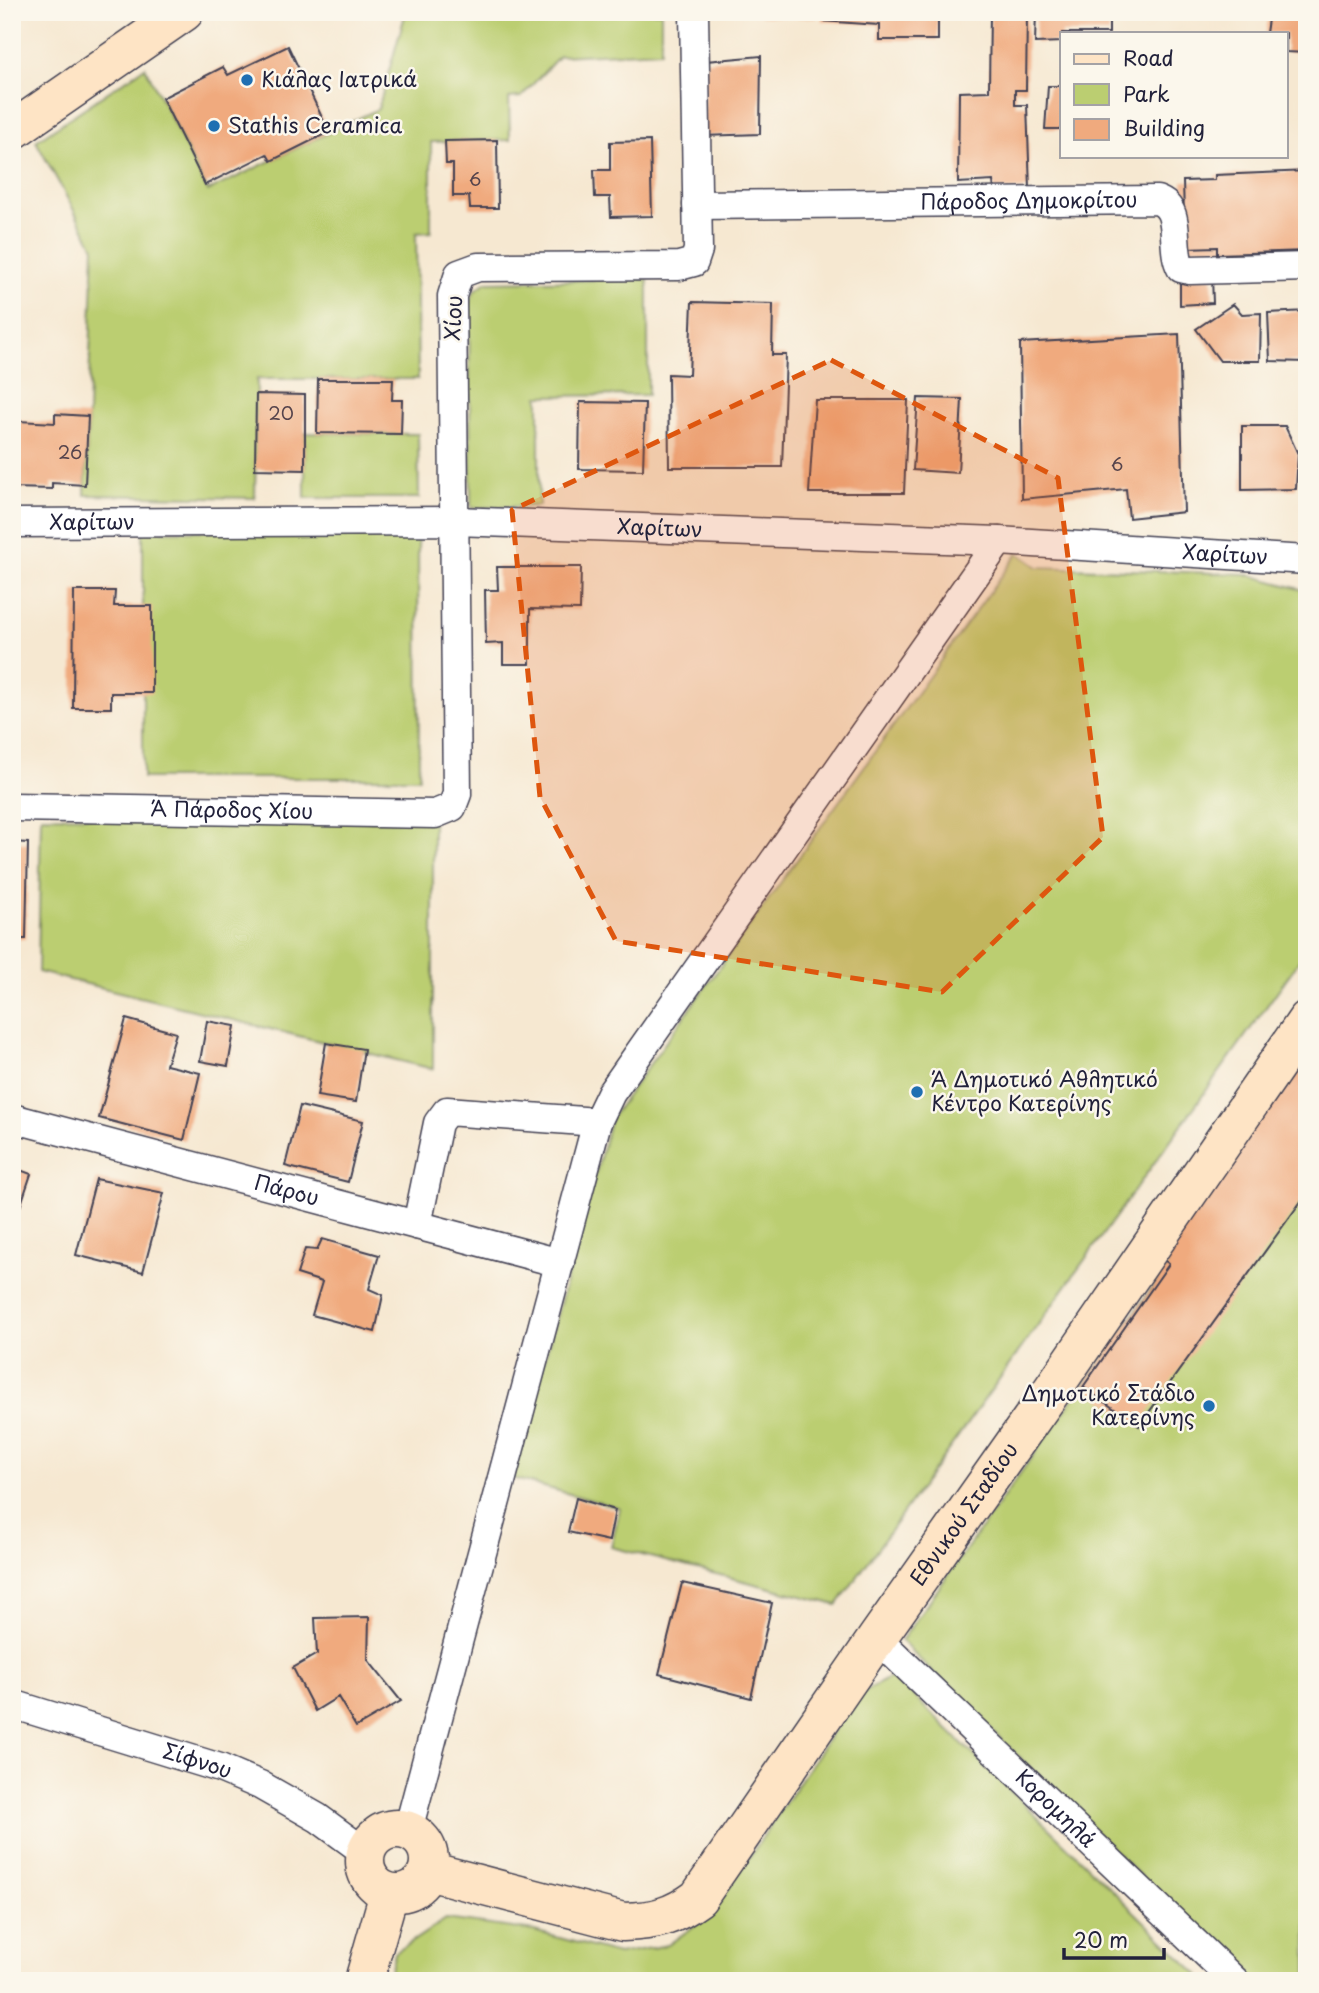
<svg xmlns="http://www.w3.org/2000/svg" width="1319" height="1993" viewBox="0 0 1319 1993" font-family="'Playpen Sans',sans-serif">
	<style>
		.green { fill: #bbce71; stroke: #6e7856; stroke-width: 2 }
		.building { fill: #f0aa7e }
		.lines { fill: none; stroke-linecap: round; stroke-linejoin: round }
		.street-casing { stroke: #424052; stroke-width: 31 }
		.secondary-casing { stroke: #424052; stroke-width: 41 }
		.street { stroke: #fff; stroke-width: 28 }
		.secondary { stroke: #fee4c5; stroke-width: 38 }
		.marked { fill: #de560e; fill-opacity: 0.2; stroke: #de560e; stroke-width: 5; stroke-dasharray: 14 9; stroke-linejoin: round }
		.poi-dot { fill: #1f6fb2; stroke: #fbf7ec; stroke-width: 2.5 }
		.labels { text-anchor: middle; stroke-width: 5; stroke-linejoin: round; paint-order: stroke }
		.number-label { font-size: 18px; fill: #56444c }
		.poi-label { font-size: 21px; fill: #22223b; stroke: #fbf7ec; text-anchor: start }
		.street-label { font-size: 21px; fill: #22223b; stroke: #fbf7ec }
	</style>
	<rect width="100%" height="100%" fill="#fbf7ec"/>
	<filter id="ink" filterUnits="userSpaceOnUse"><feTurbulence type="fractalNoise" baseFrequency=".0143" numOctaves="2"/><feDisplacementMap in="SourceGraphic" scale="14" xChannelSelector="R" yChannelSelector="G"/><feConvolveMatrix kernelMatrix="1 2 1 2 8 2 1 2 1" color-interpolation-filters="sRGB"/></filter>
	<filter id="wash" filterUnits="userSpaceOnUse"><feTurbulence type="fractalNoise" baseFrequency=".00686" numOctaves="4" result="noise"/><feDisplacementMap in="SourceGraphic" scale="28" xChannelSelector="R" yChannelSelector="G"/><feGaussianBlur stdDeviation="1.57" result="paint"/><feColorMatrix in="noise" values="0 0 0 0 0 0 0 0 0 0 0 0 0 0 0 0 0 1.4 0 .05"/><feComposite in="paint" operator="in"/></filter>
	<g filter="url(#wash)">
		<rect width="100%" height="100%" fill="#f6e8d1"/>
		<!-- green -->
		<path class="green" d="M406,12H661V51L559,56L521,97L509,98L510,140L431,142V232L416,233L418,379H257L255,498L85,495L94,247L36,141L145,67L208,191L378,109Z
			M648,279V395L539,396V506L471,508L469,306L474,291L486,282Z
			M305,433L418,434L419,498H305Z
			M143,531H418L419,778H143Z
			M1018,553L1038,567L1246,574L1307,591V950L837,1605L611,1547L620,1508L512,1478L611,1118Z
			M41,816L433,821V1069L38,972Z
			M1307,1059V1981H1247L901,1641L1169,1264Z
			M893,1676L1205,1981H387L395,1953L446,1919L534,1931L618,1954L668,1945L713,1912L857,1695Z"/>
		<g id="blocks">
			<!-- building -->
			<path class="building" d="M760,12H816V18L760,16Z
				M822,12H938V40H879V25L822,21Z
				M990,12H1027L1026,90H1015V105H1027L1030,189L994,190L993,181L958,183L959,92L989,91Z
				M1036,12H1109V33H1062V42L1035,43Z
				M1269,12H1307V53L1286,52V33H1266Z
				M288,46L329,132L271,161L267,154L205,185L162,98L223,67L228,75Z
				M761,56L760,134L703,136L706,61Z
				M1048,86H1062V129H1045Z
				M497,140L498,208H470L469,196H453V164H446L445,141Z
				M650,141L652,216L611,217L610,197H595L594,170H610V142Z
				M1307,171V251L1217,254V247L1185,248L1183,181L1215,180V175Z
				M1212,277L1213,303L1180,305V279Z
				M692,302L773,304L772,355H786L782,467H669L668,374L689,375Z
				M1233,304L1242,314L1261,313L1260,361H1220L1196,329Z
				M1307,311V362L1270,361L1268,313Z
				M1179,334L1184,512L1129,518L1126,489L1022,499L1020,343Z
				M318,379H393L392,400H402L401,434L317,433Z
				M256,394L305,395V470L255,469Z
				M918,398L962,399L958,473L913,470Z
				M815,400H908L904,493H809Z
				M580,402L645,403L643,470L579,469Z
				M55,414L88,416L85,485L52,483V489L12,488V451H17L18,421L55,423Z
				M1242,426H1285L1298,454L1296,489L1242,490Z
				M497,567H581L580,610L530,609V664H503V643L486,644L485,590H498Z
				M74,591H115L114,606H152V693H111V708H73Z
				M12,842L28,843L26,939H12Z
				M126,1019L176,1033L166,1065L200,1073L184,1140L99,1118Z
				M207,1021L235,1026L228,1066L200,1061Z
				M326,1043L364,1049L356,1102L317,1096Z
				M1302,1056L1307,1059V1193L1139,1426L1083,1387L1169,1264L1158,1255Z
				M300,1106L363,1121L348,1182L285,1166Z
				M12,1167L31,1174L13,1228H12Z
				M96,1179L164,1193L143,1272L76,1255Z
				M322,1239L379,1255L369,1289L383,1295L375,1332L312,1315L322,1282L297,1274L305,1249L317,1250Z
				M576,1498L615,1510L609,1541L568,1532Z
				M682,1583L772,1603L751,1698L659,1674Z
				M369,1617L368,1660L401,1701L356,1727L338,1697L315,1711L293,1668L317,1654L315,1618Z"/>
		</g>
	</g>
	<g filter="url(#ink)">
		<use href="#blocks" fill-opacity="0" stroke="#424052" stroke-width="2"/>
		<g class="lines">
			<!-- street casing -->
			<g class="street-casing">
				<g id="street">
					<path id="s1" d="M697,205L1157,200C1184,209 1169,247 1181,268L1190,270L1307,267"/>
					<path id="s2" d="M12,523L455,521L999,541L1307,560"/>
					<path id="s3" d="M12,807L435,814L452,807L457,794L452,296L459,274L478,267L679,266L694,262L698,250L694,12"/>
					<path id="s4" d="M12,1118L560,1263"/>
					<path d="M417,1225L438,1123L447,1111L597,1122"/>
					<path id="s5" d="M877,1638L1235,1981"/>
					<path id="s6" d="M12,1704L220,1768L260,1785L318,1818L366,1853"/>
					<path d="M408,1830L597,1122L611,1093L999,541"/>
				</g>
			</g>
			<!-- secondary casing -->
			<g class="secondary-casing">
				<g id="secondary">
					<path d="M12,131L184,12"/>
					<circle cx="397" cy="1861" r="32"/>
					<path id="s7" d="M428,1871L623,1922C655,1921 672,1917 698,1898L877,1638L1048,1396L1307,1020"/>
					<path d="M364,1981L389,1893"/>
				</g>
			</g>
			<!-- street -->
			<use href="#street" class="street"/>
			<!-- secondary -->
			<use href="#secondary" class="secondary"/>
		</g>
	</g>
	<!-- marked area -->
	<path class="marked" d="M831,360L1058,478L1103,837L942,992L616,941L540,797L512,510Z"/>
	<!-- markers -->
	<g class="poi-dot">
		<circle cx="247" cy="80" r="7"/>
		<circle cx="214" cy="126" r="7"/>
		<circle cx="917" cy="1092" r="7"/>
		<circle cx="1209" cy="1406" r="7"/>
	</g>
	<g class="labels">
		<!-- number labels -->
		<g class="number-label">
			<text x="475" y="186">6</text>
			<text x="281" y="420">20</text>
			<text x="70" y="459">26</text>
			<text x="1117" y="471">6</text>
		</g>
		<!-- poi labels -->
		<g class="poi-label">
			<text x="261" y="87">Κιάλας Ιατρικά</text>
			<text x="228" y="133">Stathis Ceramica</text>
			<text x="931" y="1087">Α΄ Δημοτικό Αθλητικό<tspan x="931" dy="24">Κέντρο Κατερίνης</tspan></text>
			<text x="1195" y="1401" text-anchor="end">Δημοτικό Στάδιο<tspan x="1195" dy="24">Κατερίνης</tspan></text>
		</g>
		<!-- street labels -->
		<g class="street-label">
			<text dy="7" stroke="none"><textPath href="#s1" startOffset="332">Πάροδος Δημοκρίτου</textPath></text>
			<text transform="translate(454 318) rotate(-87)" y="7">Χίου</text>
			<text dy="7" stroke="none"><textPath href="#s2" startOffset="80">Χαρίτων</textPath></text>
			<text dy="7" stroke="none"><textPath href="#s2" startOffset="648">Χαρίτων</textPath></text>
			<text dy="7" stroke="none"><textPath href="#s2" startOffset="1214">Χαρίτων</textPath></text>
			<text dy="7" stroke="none"><textPath href="#s3" startOffset="220">Α΄ Πάροδος Χίου</textPath></text>
			<text dy="7" stroke="none"><textPath href="#s4" startOffset="284">Πάρου</textPath></text>
			<text dy="7" stroke="none"><textPath href="#s7" startOffset="749">Εθνικού Σταδίου</textPath></text>
			<text dy="7" stroke="none"><textPath href="#s6" startOffset="194">Σίφνου</textPath></text>
			<text dy="7" stroke="none"><textPath href="#s5" startOffset="247">Κορομηλά</textPath></text>
		</g>
	</g>
	<!-- margin -->
	<rect width="1319" height="1993" fill="none" stroke="#fbf7ec" stroke-width="42"/>
	<!-- legend -->
	<rect x="1060" y="32" width="228" height="126" fill="#fbf7ec" stroke="#a4a2a5" stroke-width="2"/>
	<rect x="1074" y="54" width="35" height="10" fill="#fee4c5" stroke="#a4a2a5" stroke-width="2"/>
	<text x="1123" y="66" font-size="21" fill="#22223b">Road</text>
	<rect x="1074" y="84" width="35" height="21" fill="#bbce71" stroke="#a4a2a5" stroke-width="2"/>
	<text x="1123" y="102" font-size="21" fill="#22223b">Park</text>
	<rect x="1074" y="119" width="35" height="21" fill="#f0aa7e" stroke="#a4a2a5" stroke-width="2"/>
	<text x="1123" y="136" font-size="21" fill="#22223b">Building</text>
	<!-- scale -->
	<path d="M1064 1948v10h100v-10" fill="none" stroke="#22223b" stroke-width="3.5"/>
	<text x="1074" y="1948" font-size="21" fill="#22223b" stroke="#fbf7ec" stroke-width="5" paint-order="stroke">20 m</text>
</svg>
